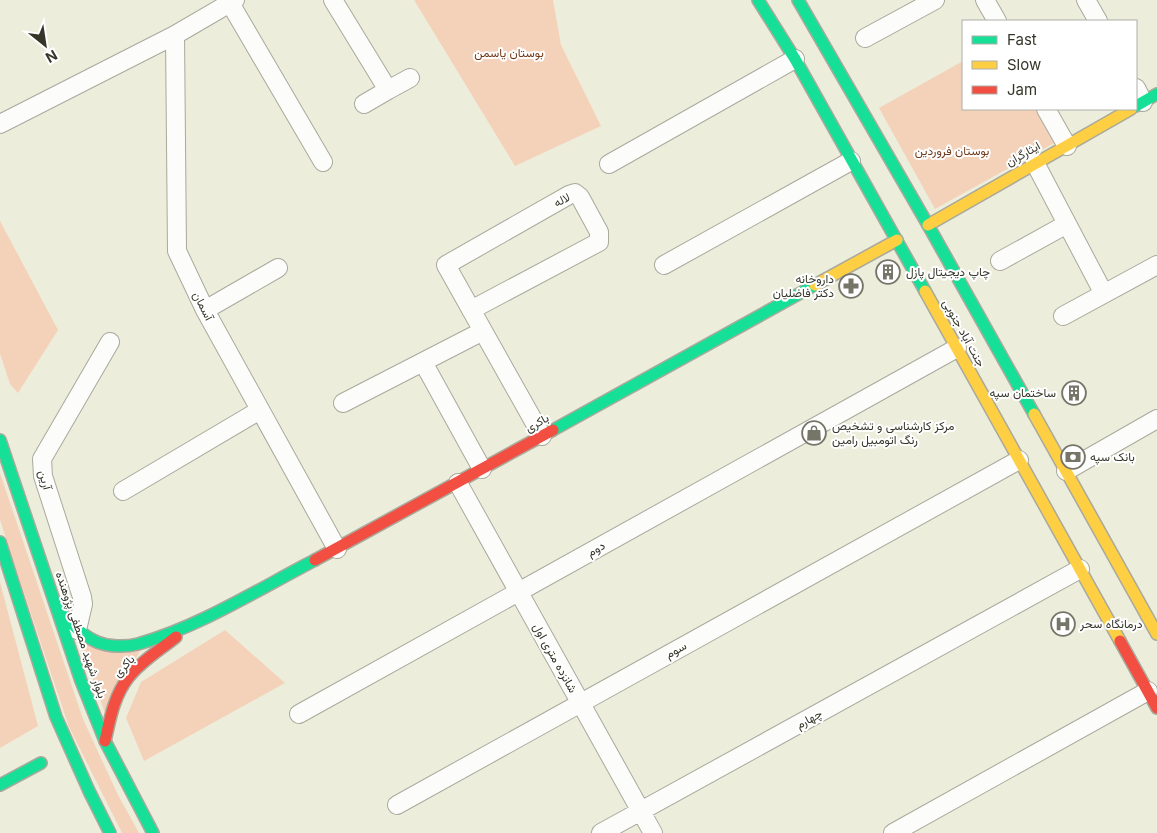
<svg xmlns="http://www.w3.org/2000/svg" width="1157" height="833" viewBox="0 0 1157 833" font-family="Inter,Vazirmatn,sans-serif">
	<style>
		.green { fill: #f4d2b9 }
		.lines { fill: none; stroke-linecap: round; stroke-linejoin: round }
		.street-casing { stroke: #a9a99c; stroke-width: 20 }
		.fast-casing { stroke: #a9a99c; stroke-width: 14 }
		.slow-casing { stroke: #a9a99c; stroke-width: 14 }
		.jam-casing { stroke: #a9a99c; stroke-width: 14 }
		.street { stroke: #fcfcfa; stroke-width: 18 }
		.fast { stroke: #16e098; stroke-width: 11 }
		.slow { stroke: #ffcf43; stroke-width: 11 }
		.jam { stroke: #f24e42; stroke-width: 11 }
		.labels { text-anchor: middle; stroke-width: 4; stroke-linejoin: round; paint-order: stroke }
		.park-label { font-size: 12px; fill: #713a1b; stroke: #fff }
		.street-label { font-size: 12px; fill: #353629; stroke: #fff }
		.poi-label { font-size: 12px; fill: #353629; stroke: #fff; text-anchor: start }
	</style>
	<rect width="100%" height="100%" fill="#ededdc"/>
	<!-- green -->
	<path class="green" d="M414,0H553L561,45L601,126L515,166Z
		M963,61V109H1037L1056,142L935,209L879,108Z
		M0,221L58,330L18,393L10,384L0,354Z
		M0,473L83,719L118,795L139,833H122L69,727L19,578L0,520Z
		M0,582L38,726L0,748Z
		M225,630L285,683L144,761L126,718L141,682Z
		M77,635L141,649L106,716Z"/>
	<g class="lines">
		<!-- street casing -->
		<g class="street-casing">
			<path id="street" d="M333,0L388,90L364,104
				M985,0L997,21
				M1086,0L1098,21
				M230,3L323,162
				M175,35L177,251L205,310L337,549
				M865,38L935,0
				M1136,88L1143,102
				M388,90L410,78
				M1046,109L1067,146
				M0,124L175,35L235,0
				M1035,163L1104,294
				M609,164L795,59
				M1000,261L1067,224
				M664,265L851,161
				M205,310L278,268
				M471,310L599,242V232L580,197L575,193L569,195L446,265L542,436
				M1063,316L1157,265
				M423,362L482,469
				M343,403L483,331
				M1066,471L1157,419
				M458,483L653,833
				M123,491L260,410
				M77,630L83,604L82,597L43,476L42,459L110,342
				M299,714L957,348
				M397,805L1019,460
				M601,833L1080,569
				M893,833L1148,691"/>
		</g>
		<!-- fast casing -->
		<g class="fast-casing">
			<path id="fast" d="M758,0L795,59L925,291
				M798,0L928,225L1034,414
				M1136,106L1157,94
				M553,430L815,285
				M0,440L81,681L105,741L153,833
				M0,542L56,717L89,791L110,833
				M59,610C70,622 81,635 97,642C109,647 126,647 138,644C199,627 259,589 315,560
				M0,785L41,763"/>
		</g>
		<!-- slow casing -->
		<g class="slow-casing">
			<path id="slow" d="M928,225L1131,109
				M815,285L897,240
				M925,291L1120,641
				M1034,414L1157,634"/>
		</g>
		<!-- jam casing -->
		<g class="jam-casing">
			<path id="jam" d="M315,560L553,430
				M1120,641L1157,708
				M105,741C110,719 114,696 128,678C141,661 160,650 176,637"/>
		</g>
		<!-- street -->
		<use href="#street" class="street"/>
		<!-- fast -->
		<use href="#fast" class="fast"/>
		<!-- slow -->
		<use href="#slow" class="slow"/>
		<!-- jam -->
		<use href="#jam" class="jam"/>
	</g>
	<!-- icons -->
	<defs>
		<g id="building-ring" transform="scale(1.25)"><circle r="9.5" fill="#fff" stroke="#757668" stroke-width="1.5"/><path d="M-4-6H4V6H1V3H-1V6H-4ZM-2.5-4.3h1.7v1.8h-1.7ZM.8-4.3h1.7v1.8H.8ZM-2.5-1h1.7V.8h-1.7ZM.8-1h1.7V.8H.8Z" fill="#757668"/></g>
		<g id="pharmacy-ring" transform="scale(1.25)"><circle r="9.5" fill="#fff" stroke="#757668" stroke-width="1.5"/><path d="M-2-6h4v4h4v4h-4v4h-4v-4h-4v-4h4Z" fill="#757668"/></g>
		<g id="shop-ring" transform="scale(1.25)"><circle r="9.5" fill="#fff" stroke="#757668" stroke-width="1.5"/><path d="M-5-2.5h2.3a2.7 3.5 0 0 1 5.4 0H5L5.5 6h-11ZM-1.5-2.5h3a1.5 2.3 0 0 0-3 0Z" fill="#757668"/></g>
		<g id="bank-ring" transform="scale(1.25)"><circle r="9.5" fill="#fff" stroke="#757668" stroke-width="1.5"/><path d="M-6-4H6V4H-6ZM0-2.3a2.3 2.3 0 1 0 0 4.6a2.3 2.3 0 1 0 0-4.6Z" fill="#757668"/></g>
		<g id="hospital-ring" transform="scale(1.25)"><circle r="9.5" fill="#fff" stroke="#757668" stroke-width="1.5"/><path d="M-5-5h3v3.5h4V-5h3V5h-3V1.5h-4V5h-3Z" fill="#757668"/></g>
	</defs>
	<g fill-rule="evenodd">
		<use href="#building-ring" x="888" y="272"/>
		<use href="#pharmacy-ring" x="851" y="286"/>
		<use href="#building-ring" x="1074" y="393"/>
		<use href="#shop-ring" x="814" y="433"/>
		<use href="#bank-ring" x="1073" y="457"/>
		<use href="#hospital-ring" x="1063" y="624"/>
	</g>
	<g class="labels">
		<!-- park labels -->
		<g class="park-label">
			<text x="509" y="57">بوستان یاسمن</text>
			<text x="952" y="155">بوستان فروردین</text>
		</g>
		<!-- street labels -->
		<g class="street-label">
			<text transform="translate(1023 154) rotate(-29)" y="4">ایثارگران</text>
			<text transform="translate(562 200) rotate(-26)" y="4">لاله</text>
			<text transform="translate(203 306) rotate(63)" y="4">آسمان</text>
			<text transform="translate(964 333) rotate(61)" y="4">جنت آباد جنوبی</text>
			<text transform="translate(537 423) rotate(-29)" y="4">باکری</text>
			<text transform="translate(45 480) rotate(75)" y="4">آرین</text>
			<text transform="translate(596 549) rotate(-29)" y="4">دوم</text>
			<text transform="translate(81 635) rotate(71)" y="4">بلوار شهید مصطفی پژوهنده</text>
			<text transform="translate(676 650) rotate(-29)" y="4">سوم</text>
			<text transform="translate(555 658) rotate(61)" y="4">شانزده متری اول</text>
			<text transform="translate(124 666) rotate(-47)" y="4">باکری</text>
			<text transform="translate(809 719) rotate(-29)" y="4">چهارم</text>
		</g>
		<!-- poi labels -->
		<g class="poi-label">
			<text x="906" y="276">چاپ دیجیتال پازل</text>
			<text x="834" y="283" text-anchor="end">داروخانه<tspan x="834" dy="14">دکتر فاضلیان</tspan></text>
			<text x="1056" y="397" text-anchor="end">ساختمان سپه</text>
			<text x="832" y="430">مرکز کارشناسی و تشخیص<tspan x="832" dy="14">رنگ اتومبیل رامین</tspan></text>
			<text x="1090" y="461">بانک سپه</text>
			<text x="1080" y="628">درمانگاه سحر</text>
		</g>
	</g>
	<!-- legend -->
	<rect x="962" y="20" width="175" height="90" fill="#ffffff" stroke="#aeafa9"/>
	<rect x="972" y="36" width="25" height="8" fill="#16e098" stroke="#aeafa9"/>
	<text x="1007" y="45" font-size="15" fill="#353629">Fast</text>
	<rect x="972" y="61" width="25" height="8" fill="#ffcf43" stroke="#aeafa9"/>
	<text x="1007" y="70" font-size="15" fill="#353629">Slow</text>
	<rect x="972" y="86" width="25" height="8" fill="#f24e42" stroke="#aeafa9"/>
	<text x="1007" y="95" font-size="15" fill="#353629">Jam</text>
	<!-- north arrow -->
	<g transform="translate(45 45) rotate(150)" stroke="#ffffff" stroke-width="4" paint-order="stroke">
	<path d="M0-4L9 19L0 12L-9 19Z" fill="#353629"/>
	<text y="-8" font-size="14" font-weight="bold" text-anchor="middle" fill="#353629">N</text>
	</g>
</svg>
